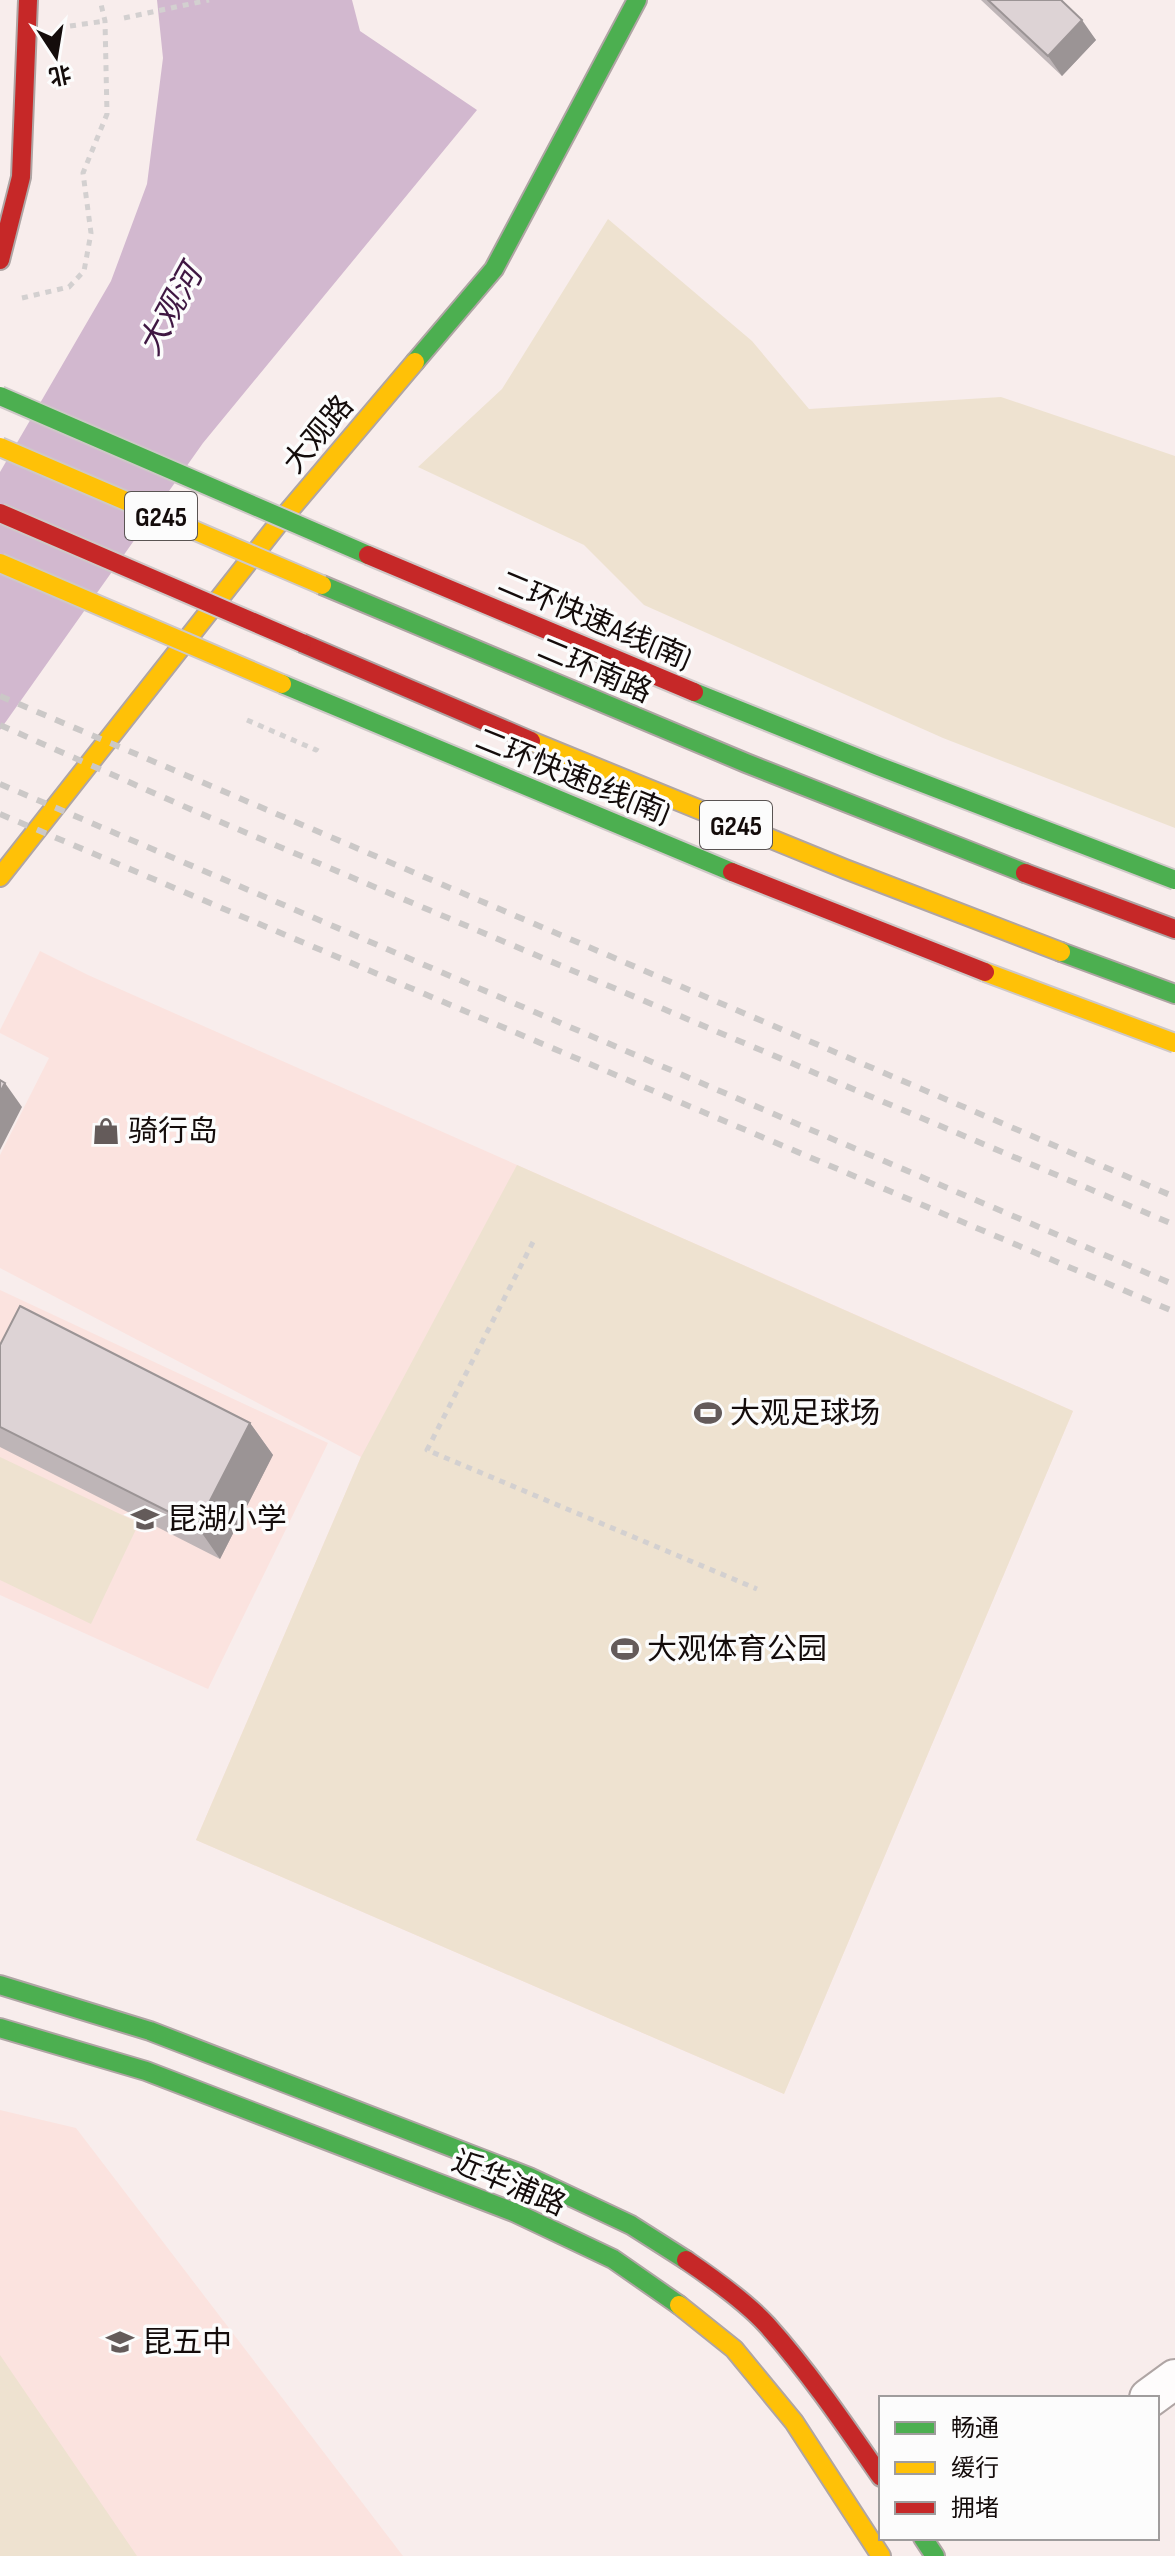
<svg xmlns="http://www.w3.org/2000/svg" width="1175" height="2556" viewBox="0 0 1175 2556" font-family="'Sofia Sans Condensed','Noto Sans SC',sans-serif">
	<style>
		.built { fill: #fbe3df }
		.green { fill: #eee2d0 }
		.water { fill: #d2b8cf }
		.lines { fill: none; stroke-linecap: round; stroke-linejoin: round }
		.street-casing { stroke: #afa5a4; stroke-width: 42 }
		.fast-casing { stroke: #afa5a4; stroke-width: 22 }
		.slow-casing { stroke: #afa5a4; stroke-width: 22 }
		.jam-casing { stroke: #afa5a4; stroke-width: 22 }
		.path { stroke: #d3d0d0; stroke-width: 5; stroke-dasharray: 6 6; stroke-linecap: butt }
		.street { stroke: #fefcfc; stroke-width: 38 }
		.fast { stroke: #4caf50; stroke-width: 18 }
		.slow { stroke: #ffc107; stroke-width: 18 }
		.jam { stroke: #c62828; stroke-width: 18 }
		.rail { stroke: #cbc8c7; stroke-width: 6; stroke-dasharray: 10 10; stroke-linecap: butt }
		.fast-bridge-casing { stroke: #cec8c7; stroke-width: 22; stroke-linecap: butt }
		.slow-bridge-casing { stroke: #cec8c7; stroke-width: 22; stroke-linecap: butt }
		.jam-bridge-casing { stroke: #cec8c7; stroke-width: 22; stroke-linecap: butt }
		.fast-bridge { stroke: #4caf50; stroke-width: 18 }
		.slow-bridge { stroke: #ffc107; stroke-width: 18 }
		.jam-bridge { stroke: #c62828; stroke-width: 18 }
		.wall { fill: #beb5b7 }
		.shaded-wall { fill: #9b9495 }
		.building { fill: #ddd3d5; stroke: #9b9495; stroke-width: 2 }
		.labels { text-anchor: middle; stroke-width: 7; stroke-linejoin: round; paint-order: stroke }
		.shield { fill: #fcfcfc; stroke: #5a5453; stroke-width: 2 }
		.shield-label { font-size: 28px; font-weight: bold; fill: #140c0b }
		.street-label { font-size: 30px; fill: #140c0b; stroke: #fcfcfc }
		.poi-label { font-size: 30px; fill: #140c0b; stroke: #fcfcfc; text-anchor: start }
		.water-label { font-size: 32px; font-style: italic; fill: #3f1742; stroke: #fcfcfc }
	</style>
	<rect width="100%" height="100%" fill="#f8edec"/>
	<!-- built -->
	<path class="built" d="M40,951L88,975L1073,1411L784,2094L196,1840L361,1457L0,1268V1155L49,1058L0,1033V1030Z
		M0,1290L328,1443L208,1689L0,1595Z
		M0,2110L76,2128L403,2556H0Z"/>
	<!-- green -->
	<path class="green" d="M608,219L752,341L809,409L1001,397L1175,456V828L943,738L644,605L584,545L418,467L502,389Z
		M517,1165L1073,1411L784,2094L196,1840L361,1457Z
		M0,1457L139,1523L91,1624L0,1580Z
		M0,2355L137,2556H0Z"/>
	<!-- water -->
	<path class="water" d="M157,0H352L360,31L477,110L203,443L0,730V472L111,281L147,184L163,58Z"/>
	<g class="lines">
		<!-- street casing -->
		<g class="street-casing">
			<path id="street" d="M1149,2398L1175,2379"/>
		</g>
		<!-- fast casing -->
		<g class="fast-casing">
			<path id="fast" d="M415,362L494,269L637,0
				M322,585L746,763L1025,873
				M1061,952L1175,994
				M0,1985L150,2031L529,2177L631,2225L686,2260
				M0,2028L146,2071L516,2213L613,2259L679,2305
				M923,2538L935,2556"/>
		</g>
		<!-- slow casing -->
		<g class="slow-casing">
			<path id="slow" d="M531,741L845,869L1061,952
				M0,877L282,519L415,362
				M679,2305L734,2349L794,2422L881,2556"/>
		</g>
		<!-- jam casing -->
		<g class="jam-casing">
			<path id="jam" d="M0,260L21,177L28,0
				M302,643L531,741
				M1025,873L1175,929
				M686,2260C711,2277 747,2303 767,2325C809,2372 845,2425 881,2477"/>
		</g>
		<!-- path -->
		<path class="path" d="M124,18L209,0
			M70,26L105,21
			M22,298L69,287L84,271L91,233L83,173L107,114L105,21L100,0
			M247,720L316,750L319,744
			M533,1242L427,1450L757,1589"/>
		<!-- street -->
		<use href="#street" class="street"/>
		<!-- fast -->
		<use href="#fast" class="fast"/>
		<!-- slow -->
		<use href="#slow" class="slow"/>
		<!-- jam -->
		<use href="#jam" class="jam"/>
		<!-- rail -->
		<path class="rail" d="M0,696L1175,1197
			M0,725L190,809L1175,1225
			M0,784L1175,1285
			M0,814L1175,1312"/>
		<!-- fast-bridge casing -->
		<g class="fast-bridge-casing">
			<path id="fast-bridge" d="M0,396L368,555
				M282,684L732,872
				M694,692L878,766L1175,880"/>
		</g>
		<!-- slow-bridge casing -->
		<g class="slow-bridge-casing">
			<path id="slow-bridge" d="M0,447L322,585
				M0,563L282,684
				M985,972L1175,1043"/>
		</g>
		<!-- jam-bridge casing -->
		<g class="jam-bridge-casing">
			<path id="jam-bridge" d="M0,513L302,643
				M368,555L694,692
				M732,872L985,972"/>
		</g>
		<!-- fast-bridge -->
		<use href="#fast-bridge" class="fast-bridge"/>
		<!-- slow-bridge -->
		<use href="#slow-bridge" class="slow-bridge"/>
		<!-- jam-bridge -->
		<use href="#jam-bridge" class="jam-bridge"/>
	</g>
	<!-- wall -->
	<path class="wall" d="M981,0H1061L1096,40L1062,76Z
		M0,1345L250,1423L273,1455L220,1559L0,1447Z"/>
	<!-- shaded-wall -->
	<path class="shaded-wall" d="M1082,20L1096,40L1062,76L1048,56Z
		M5,1083L22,1107L0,1150V1092Z
		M250,1423L273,1455L220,1559L197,1526Z"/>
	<!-- building -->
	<path class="building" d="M988,0H1061L1082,20L1048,56Z
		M0,1080L5,1083L0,1092Z
		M20,1306L250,1423L197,1526L0,1427V1345Z"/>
	<!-- icons -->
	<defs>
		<g id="shop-bare" transform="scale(2.16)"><path d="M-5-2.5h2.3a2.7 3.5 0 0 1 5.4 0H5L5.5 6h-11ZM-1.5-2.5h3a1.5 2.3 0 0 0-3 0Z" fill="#645b5a" stroke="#fcfcfc" stroke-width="2.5" paint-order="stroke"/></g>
		<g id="stadium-bare" transform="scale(2.16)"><path d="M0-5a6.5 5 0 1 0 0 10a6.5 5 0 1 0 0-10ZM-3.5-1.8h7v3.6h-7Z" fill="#645b5a" stroke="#fcfcfc" stroke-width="2.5" paint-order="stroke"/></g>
		<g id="school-bare" transform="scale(2.16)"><path d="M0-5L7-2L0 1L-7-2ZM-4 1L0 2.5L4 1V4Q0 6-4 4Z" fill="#645b5a" stroke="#fcfcfc" stroke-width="2.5" paint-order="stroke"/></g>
	</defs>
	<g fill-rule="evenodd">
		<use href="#shop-bare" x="106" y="1131"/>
		<use href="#stadium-bare" x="708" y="1413"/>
		<use href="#school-bare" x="145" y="1519"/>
		<use href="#stadium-bare" x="625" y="1649"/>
		<use href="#school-bare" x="120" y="2342"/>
	</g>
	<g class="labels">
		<!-- shield labels -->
		<g class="shield">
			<rect x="125" y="492" width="72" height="48" rx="6"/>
			<rect x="700" y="801" width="72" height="48" rx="6"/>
		</g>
		<g class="shield-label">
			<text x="161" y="526">G245</text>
			<text x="736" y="835">G245</text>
		</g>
		<!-- street labels -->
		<g class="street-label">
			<text transform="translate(318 434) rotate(-50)" y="10">大观路</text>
			<text transform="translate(595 620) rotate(23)" y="10">二环快速A线(南)</text>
			<text transform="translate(595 670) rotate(23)" y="10">二环南路</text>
			<text transform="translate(573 776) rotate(22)" y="10">二环快速B线(南)</text>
			<text transform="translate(509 2183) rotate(23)" y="10">近华浦路</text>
		</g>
		<!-- poi labels -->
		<g class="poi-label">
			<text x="128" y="1141">骑行岛</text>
			<text x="730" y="1423">大观足球场</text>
			<text x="167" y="1529">昆湖小学</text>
			<text x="647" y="1659">大观体育公园</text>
			<text x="142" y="2352">昆五中</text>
		</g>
		<!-- water labels -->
		<g class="water-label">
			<text transform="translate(170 310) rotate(-61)" y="11">大观河</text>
		</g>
	</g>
	<!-- legend -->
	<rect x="879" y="2396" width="280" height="144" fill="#fcfcfc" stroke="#9f9c9c" stroke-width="2"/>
	<rect x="895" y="2422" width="40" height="12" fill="#4caf50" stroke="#9f9c9c" stroke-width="2"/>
	<text x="951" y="2436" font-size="24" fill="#140c0b">畅通</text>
	<rect x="895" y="2462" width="40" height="12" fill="#ffc107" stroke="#9f9c9c" stroke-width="2"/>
	<text x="951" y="2476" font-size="24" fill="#140c0b">缓行</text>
	<rect x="895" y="2502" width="40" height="12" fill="#c62828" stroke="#9f9c9c" stroke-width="2"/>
	<text x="951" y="2516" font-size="24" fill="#140c0b">拥堵</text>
	<!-- north arrow -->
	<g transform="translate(56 56) rotate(168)" stroke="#fcfcfc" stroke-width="6" paint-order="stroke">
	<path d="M0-6L14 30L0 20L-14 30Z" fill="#140c0b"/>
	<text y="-12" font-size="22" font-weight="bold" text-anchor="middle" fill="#140c0b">北</text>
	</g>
</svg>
